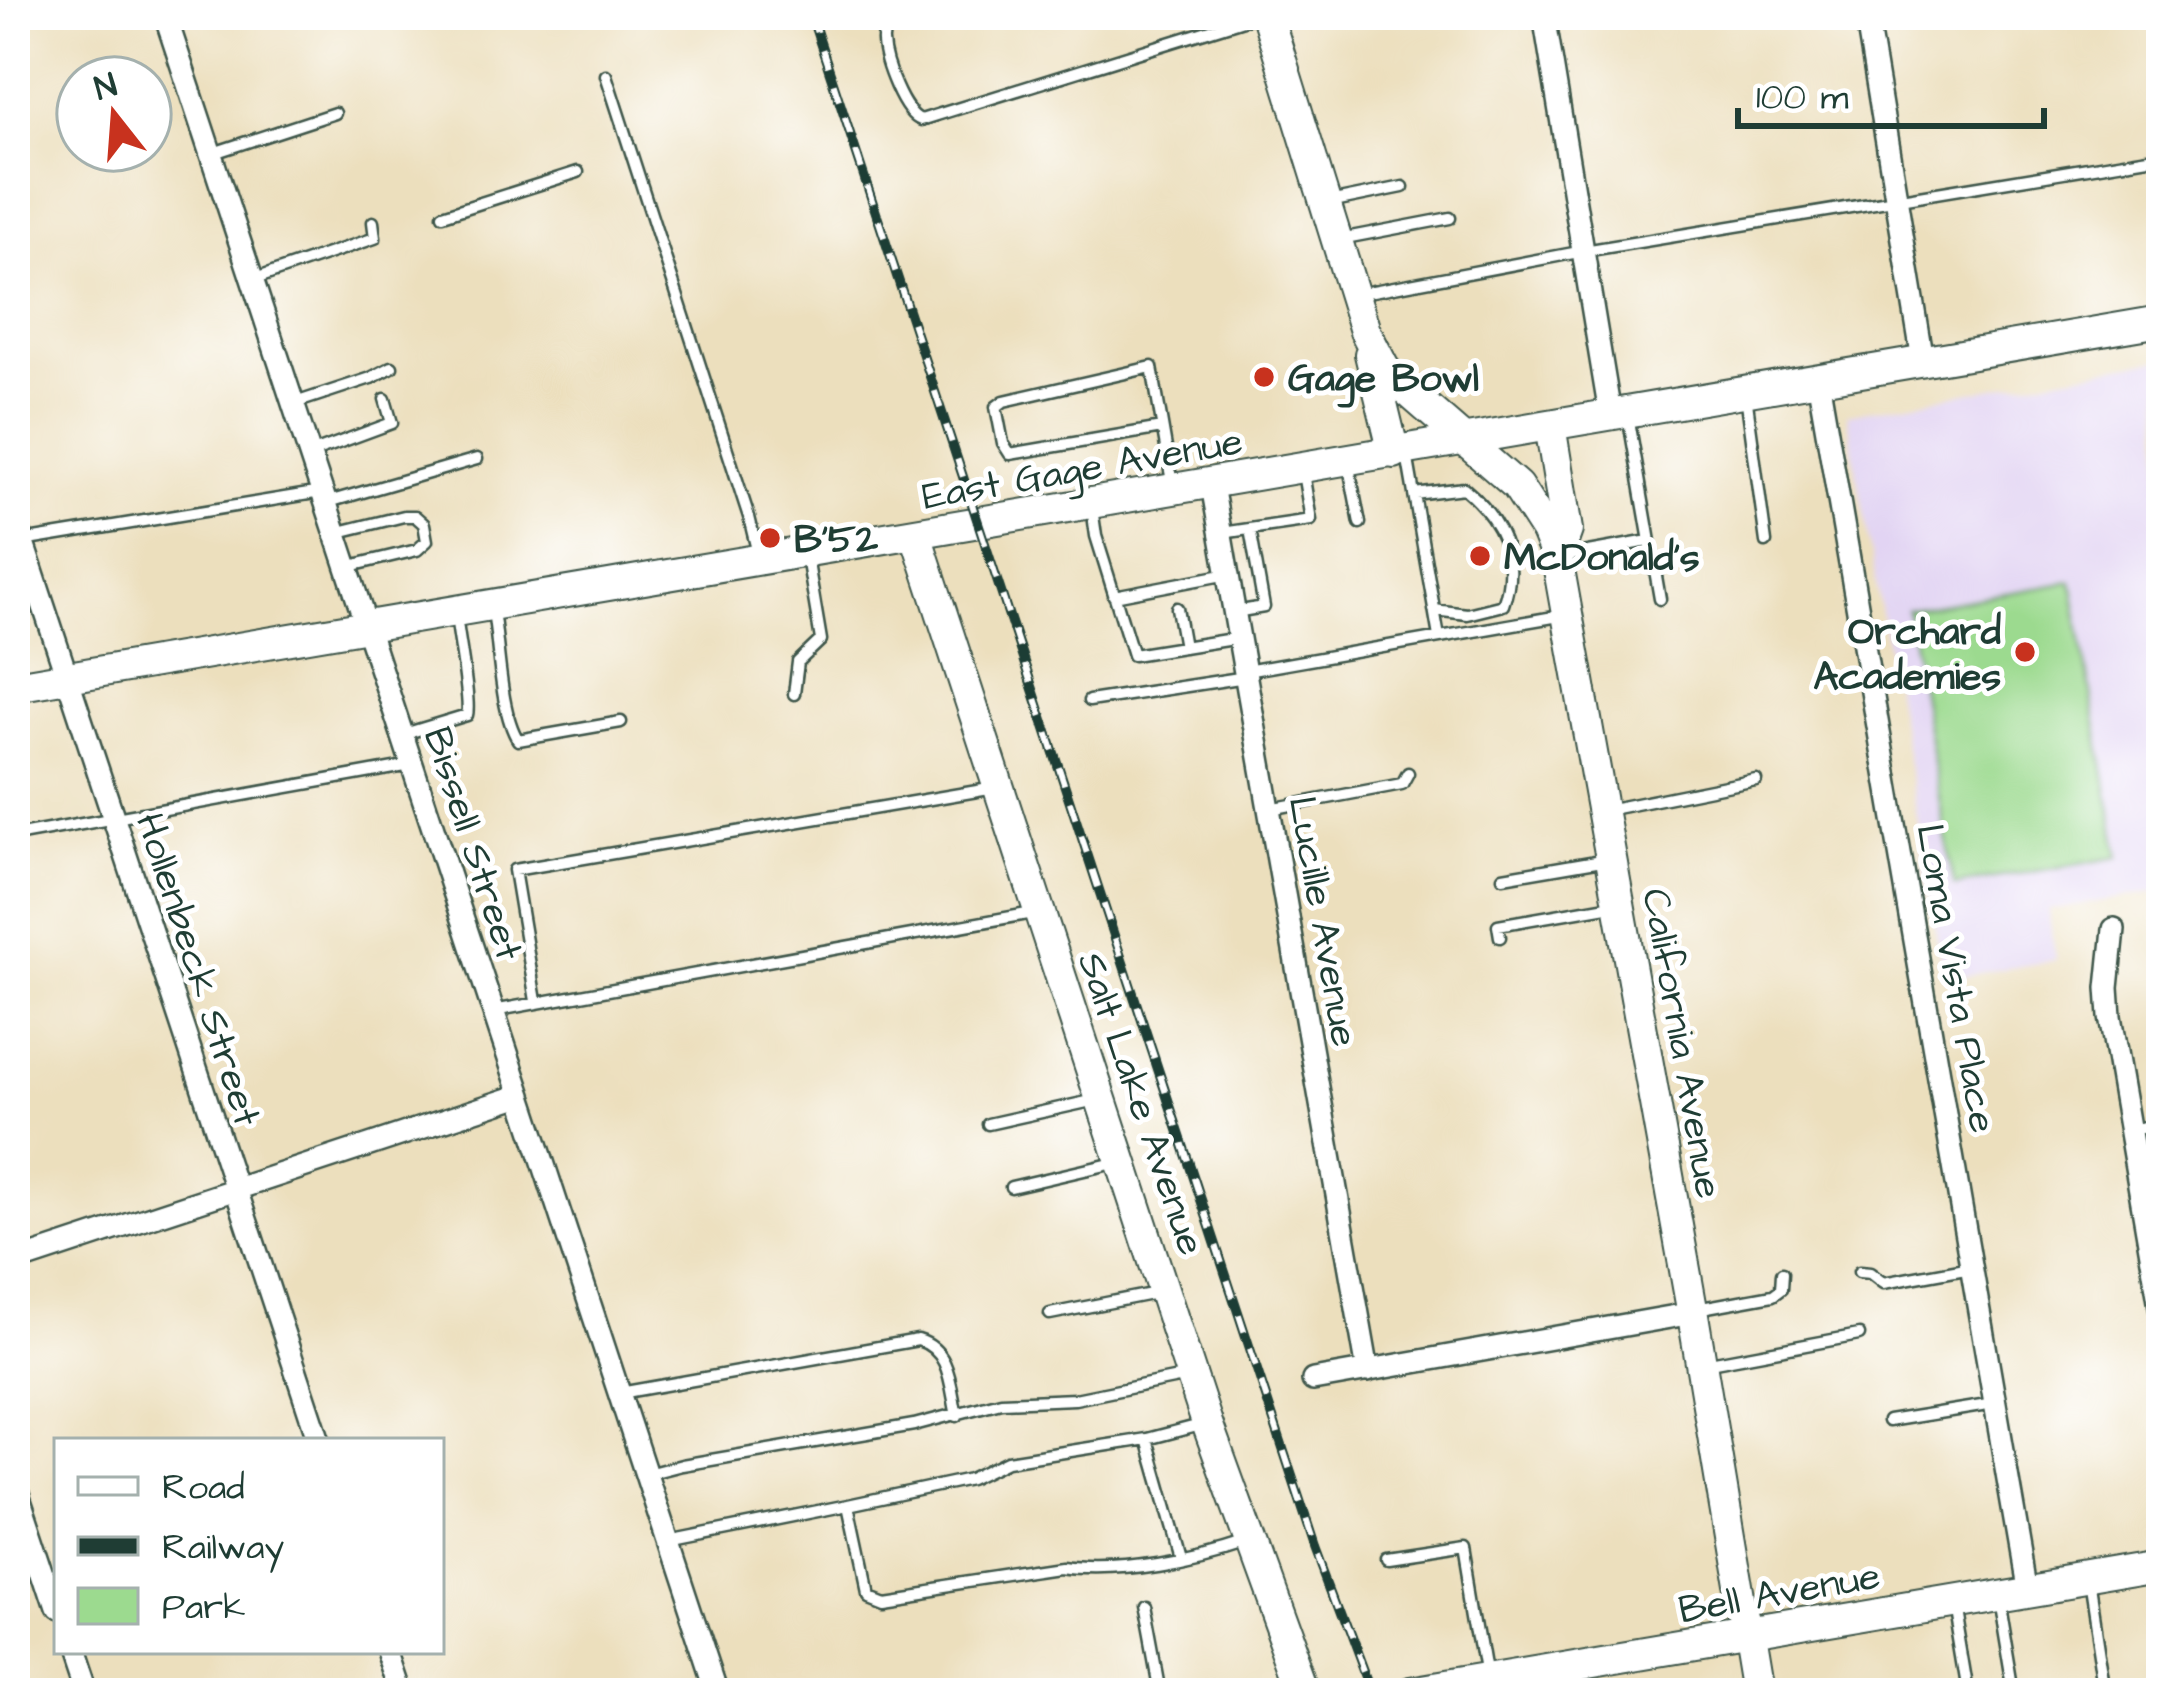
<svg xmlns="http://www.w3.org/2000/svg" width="2176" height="1708" viewBox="0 0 2176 1708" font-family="'Architects Daughter',sans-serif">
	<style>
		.built { fill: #e2d4f3 }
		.green { fill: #9cda8f; stroke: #5e8c62; stroke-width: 3 }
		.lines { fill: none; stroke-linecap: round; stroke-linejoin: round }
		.lane-casing { stroke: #3e5549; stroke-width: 15 }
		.street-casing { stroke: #3e5549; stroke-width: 26 }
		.secondary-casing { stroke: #3e5549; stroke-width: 34 }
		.lane { stroke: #fff; stroke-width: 10 }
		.street { stroke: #fff; stroke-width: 21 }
		.secondary { stroke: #fff; stroke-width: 30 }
		.rail-casing { stroke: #1f3d34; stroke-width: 10 }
		.rail { stroke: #fff; stroke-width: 6; stroke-dasharray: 18; stroke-linecap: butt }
		.poi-dot { fill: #c8321e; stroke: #fff; stroke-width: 4.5 }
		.labels { text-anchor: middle; stroke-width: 10; stroke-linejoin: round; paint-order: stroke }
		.poi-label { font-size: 39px; font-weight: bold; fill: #1f3d34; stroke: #fff; text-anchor: start }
		.street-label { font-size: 39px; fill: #1f3d34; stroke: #fff }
	</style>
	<rect width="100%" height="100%" fill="#fff"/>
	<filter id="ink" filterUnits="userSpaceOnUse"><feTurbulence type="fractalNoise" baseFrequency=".00833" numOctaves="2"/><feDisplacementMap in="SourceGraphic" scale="24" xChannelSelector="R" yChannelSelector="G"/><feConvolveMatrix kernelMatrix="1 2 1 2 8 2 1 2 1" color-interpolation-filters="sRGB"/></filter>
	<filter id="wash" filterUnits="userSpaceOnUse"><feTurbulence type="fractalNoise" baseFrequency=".004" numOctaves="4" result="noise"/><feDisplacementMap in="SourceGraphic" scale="48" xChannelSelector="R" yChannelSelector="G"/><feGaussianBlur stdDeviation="2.7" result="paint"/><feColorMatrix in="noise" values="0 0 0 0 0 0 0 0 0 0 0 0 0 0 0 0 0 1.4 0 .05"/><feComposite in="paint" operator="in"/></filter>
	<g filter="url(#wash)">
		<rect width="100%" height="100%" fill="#ecdfbd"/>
		<!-- built -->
		<path class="built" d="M2161,359V891L2048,910L2056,960L1944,979L1847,414Z"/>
		<!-- green -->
		<path class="green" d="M2072,582L2119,857L1954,885L1907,610Z"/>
	</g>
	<g filter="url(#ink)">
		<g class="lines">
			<!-- lane casing -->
			<g class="lane-casing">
				<path id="lane" d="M895,15C889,23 882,31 883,42C884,62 903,114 921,120L1259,15
					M606,75L749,517L759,558
					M210,154L335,113
					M1329,202L1403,187
					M443,215L578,172
					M1340,239L1450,218
					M252,280L375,238L373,222
					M1357,294L1584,251L2161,156
					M1746,395L1766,542
					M292,404L371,378L392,367
					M1628,415L1660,599
					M1162,428L1010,454L1003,443L996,407L1004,401L1152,367L1173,488
					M308,454L392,423L385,399
					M1407,454L1439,637
					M1348,462L1360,523
					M1414,494L1464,488C1501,519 1520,558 1503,605L1467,614L1434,610
					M325,503L477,459
					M1092,508L1096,536L1133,655L1239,638
					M335,533L404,516H415L424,524L427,541L417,550L346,567
					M1222,533L1311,520L1303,473
					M22,541L321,492
					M1560,557L1649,541
					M1114,596L1228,574
					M1177,608L1184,647
					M493,611C499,646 500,712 518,740L621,722
					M1235,612L1264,607L1250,529
					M1246,671L1565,615
					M794,694L798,662L821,640L807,557
					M1089,701L1246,677
					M401,735L467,715C471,702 458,635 456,615
					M1270,809L1402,784L1408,773
					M1606,810L1756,780
					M15,836L411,765
					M1503,877L1608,859
					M1500,937L1498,925L1613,905
					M536,1001L514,870L995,788
					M493,1011L1038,912
					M988,1124L1096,1100
					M2130,1130L2161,1124
					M1011,1187L1119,1162
					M1859,1272L1870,1273L1883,1283L1971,1267
					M1696,1309L1773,1295L1781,1289L1782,1273
					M1050,1314L1162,1292
					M1704,1364L1859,1335
					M620,1393L918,1340C951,1350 950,1385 957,1416
					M1888,1421L1994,1404
					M647,1474L682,1465L914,1425L1001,1402L1075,1399L1188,1376
					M848,1505L970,1479L1007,1461L1147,1439
					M668,1541L848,1505L866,1589L881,1595L1067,1567C1119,1575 1196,1559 1246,1542
					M1181,1558L1147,1439L1204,1424
					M1386,1560L1466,1548L1488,1678
					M2088,1582L2105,1693
					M1998,1597L2014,1693
					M1953,1604L1968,1693
					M1144,1607L1160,1693"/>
			</g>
			<!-- street casing -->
			<g class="street-casing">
				<path id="street" d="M165,15L718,1693
					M1544,15L1610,414
					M1866,15L1923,361
					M1818,379L2027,1589
					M1212,485L1368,1371
					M15,519L319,1441
					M2114,929L2108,988L2110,1017L2161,1312
					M15,1262L521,1095
					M1313,1380L1693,1313
					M15,1485L57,1612
					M70,1651L84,1693
					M390,1651L404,1693"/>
			</g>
			<!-- secondary casing -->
			<g class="secondary-casing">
				<path id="secondary" d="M1267,15L1365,331L1384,368L1396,381L1517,486L1546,531L1557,558L1692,1309L1756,1693
					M1370,354L1394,453
					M1550,425L1567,530L1557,558
					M916,535L1207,1423L1305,1693
					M15,686L2161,321
					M1410,1693L2161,1566"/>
			</g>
			<!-- lane -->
			<use href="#lane" class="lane"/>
			<!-- street -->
			<use href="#street" class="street"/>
			<!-- secondary -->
			<use href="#secondary" class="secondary"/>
			<!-- rail casing -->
			<g class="rail-casing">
				<path id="rail" d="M811,15L1315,1546L1370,1693"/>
			</g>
			<!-- rail -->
			<use href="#rail" class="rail"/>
		</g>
	</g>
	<!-- markers -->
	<g class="poi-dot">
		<circle cx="1264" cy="377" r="12"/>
		<circle cx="770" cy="538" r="12"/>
		<circle cx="1480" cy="556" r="12"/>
		<circle cx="2025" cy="652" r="12"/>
	</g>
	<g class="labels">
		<!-- poi labels -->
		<g class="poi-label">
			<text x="1288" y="391">Gage Bowl</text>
			<text x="794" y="552">B'52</text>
			<text x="1504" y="570">McDonald's</text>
			<text x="2001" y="644" text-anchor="end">Orchard<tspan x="2001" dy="45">Academies</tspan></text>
		</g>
		<!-- street labels -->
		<g class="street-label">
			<text transform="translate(1082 467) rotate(-10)" y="14">East Gage Avenue</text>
			<text transform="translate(475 843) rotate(72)" y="14">Bissell Street</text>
			<text transform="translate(1325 921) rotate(80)" y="14">Lucille Avenue</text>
			<text transform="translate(200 969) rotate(72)" y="14">Hollenbeck Street</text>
			<text transform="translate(1958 978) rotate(80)" y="14">Loma Vista Place</text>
			<text transform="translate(1684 1043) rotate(80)" y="14">California Avenue</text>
			<text transform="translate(1143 1103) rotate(71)" y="14">Salt Lake Avenue</text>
			<text transform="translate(1779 1591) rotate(-10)" y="14">Bell Avenue</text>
		</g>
	</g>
	<!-- margin -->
	<rect width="2176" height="1708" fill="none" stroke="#fff" stroke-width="60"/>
	<!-- legend -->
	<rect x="54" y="1438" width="390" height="216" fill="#ffffff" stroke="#a5b1ae" stroke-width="3"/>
	<rect x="78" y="1477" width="60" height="18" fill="#ffffff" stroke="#a5b1ae" stroke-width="3"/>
	<text x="162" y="1498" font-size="36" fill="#1f3d34">Road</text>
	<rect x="78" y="1537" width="60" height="18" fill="#1f3d34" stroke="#a5b1ae" stroke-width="3"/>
	<text x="162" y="1558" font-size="36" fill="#1f3d34">Railway</text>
	<rect x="78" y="1588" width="60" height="36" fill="#9cda8f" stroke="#a5b1ae" stroke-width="3"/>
	<text x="162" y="1618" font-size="36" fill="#1f3d34">Park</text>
	<!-- north arrow -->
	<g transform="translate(114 114) rotate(343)"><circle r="57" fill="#ffffff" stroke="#a5b1ae" stroke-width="3"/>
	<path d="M0-9L21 45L0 30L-21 45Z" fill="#c8321e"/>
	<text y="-18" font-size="33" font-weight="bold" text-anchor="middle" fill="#1f3d34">N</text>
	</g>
	<!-- scale -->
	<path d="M1738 108v18h306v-18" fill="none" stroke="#1f3d34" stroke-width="6"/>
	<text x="1756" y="108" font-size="36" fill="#1f3d34" stroke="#ffffff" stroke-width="9" paint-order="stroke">100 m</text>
</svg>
